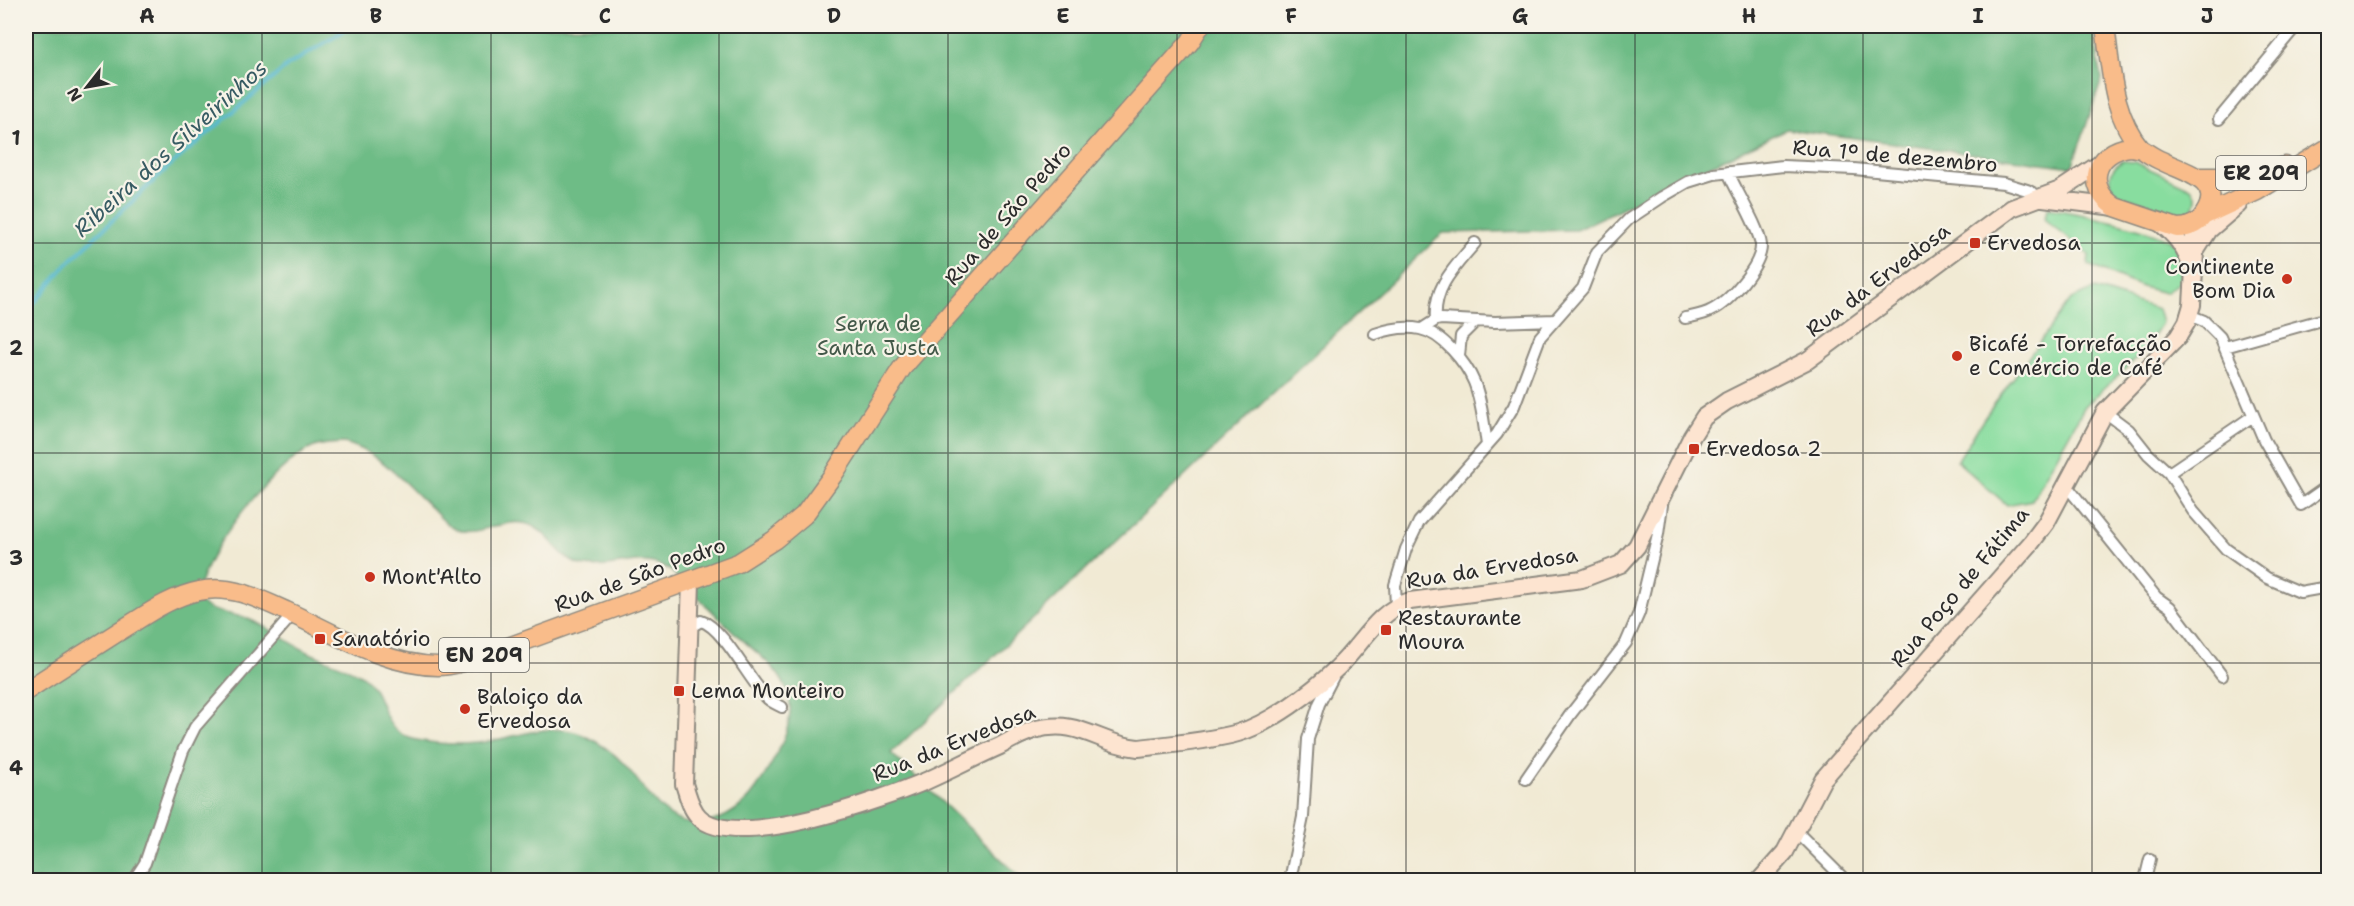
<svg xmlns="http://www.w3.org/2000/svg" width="2354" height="906" viewBox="0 0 2354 906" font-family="'Shantell Sans',sans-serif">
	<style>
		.green { fill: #88dd9f; stroke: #5a8465; stroke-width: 1.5 }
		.forest { fill: #6ebc86; stroke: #4c7458; stroke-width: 1.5; fill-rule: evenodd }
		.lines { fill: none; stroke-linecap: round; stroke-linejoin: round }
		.stream { stroke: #4db5cc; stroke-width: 4 }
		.street-casing { stroke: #8e8a80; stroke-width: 14 }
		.secondary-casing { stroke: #8e8a80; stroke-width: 20 }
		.primary-casing { stroke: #8e8a80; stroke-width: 21 }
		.street { stroke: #fff; stroke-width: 10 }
		.secondary { stroke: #fde4d0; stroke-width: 16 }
		.primary { stroke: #f9bc8a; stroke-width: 18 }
		.grid { fill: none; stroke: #2b2b2b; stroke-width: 1.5; stroke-opacity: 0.55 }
		.poi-dot { fill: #c8321e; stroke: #f7f3e8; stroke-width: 2 }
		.labels { text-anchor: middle; stroke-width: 4.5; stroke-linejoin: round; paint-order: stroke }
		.shield { fill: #f7f3e8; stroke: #686764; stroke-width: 1.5 }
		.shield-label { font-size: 20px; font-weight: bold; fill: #2b2b2b }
		.street-label { font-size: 21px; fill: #2b2b2b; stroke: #f7f3e8 }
		.poi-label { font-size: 21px; fill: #2b2b2b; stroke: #f7f3e8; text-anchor: start }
		.park-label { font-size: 21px; fill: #425848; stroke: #f7f3e8 }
		.water-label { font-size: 22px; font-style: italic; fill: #375b63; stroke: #f7f3e8 }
		.neatline { fill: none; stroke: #2b2b2b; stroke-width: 2 }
		.grid-label { font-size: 20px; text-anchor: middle; font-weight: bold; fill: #2b2b2b }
	</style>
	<rect width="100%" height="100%" fill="#f7f3e8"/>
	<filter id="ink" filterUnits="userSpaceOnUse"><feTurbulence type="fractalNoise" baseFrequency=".0167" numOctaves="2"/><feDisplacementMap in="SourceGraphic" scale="12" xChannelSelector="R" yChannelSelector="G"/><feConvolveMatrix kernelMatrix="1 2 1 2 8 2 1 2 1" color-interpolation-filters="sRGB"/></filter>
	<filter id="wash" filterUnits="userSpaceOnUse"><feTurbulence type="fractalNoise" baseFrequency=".008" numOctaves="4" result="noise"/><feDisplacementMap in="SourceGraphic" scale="24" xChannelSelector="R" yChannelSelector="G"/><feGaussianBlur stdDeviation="1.35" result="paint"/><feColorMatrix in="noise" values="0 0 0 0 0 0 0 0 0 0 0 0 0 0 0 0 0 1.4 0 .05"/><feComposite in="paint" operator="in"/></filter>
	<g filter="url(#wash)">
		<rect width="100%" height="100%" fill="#f1ead4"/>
		<!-- green -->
		<path class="green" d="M2123,161L2135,162L2191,188L2196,197C2196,209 2190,214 2178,213L2120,195C2106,185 2108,169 2123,161Z
			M2048,208C2071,212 2165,230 2176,246C2185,258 2182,268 2180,282L2165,293L2142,287L2088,265L2089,255L2044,219Z
			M2095,289L2158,309L2162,323L2145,350L2085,406L2032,500L2007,505L1957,461L1985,417L2071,299Z"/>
		<!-- forest -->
		<path class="forest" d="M26,26H2092L2102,79L2072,167L1787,129L1576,230L1443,233L891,753L1023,880H26ZM344,443C380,451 405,484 431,508C438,515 446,525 455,529C476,538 502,519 523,523C551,528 557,562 585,566C616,571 639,551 670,570C692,592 714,613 737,635C753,650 775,665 785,686C788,692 791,706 790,713C788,740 770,767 756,789C742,810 714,827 688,823C660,819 642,783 624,764C613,752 598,742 583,735C551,720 510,740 477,743C457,745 437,744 417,740C377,732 389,696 362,676C345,665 324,660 306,651C286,641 267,625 245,618C230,613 214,613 201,604C200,600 198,595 199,590C205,550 275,463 312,448C322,443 333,444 344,443Z"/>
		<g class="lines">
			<!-- stream -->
			<path class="stream" d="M26,313L66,265L166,169L287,66L352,26"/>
		</g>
	</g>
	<g filter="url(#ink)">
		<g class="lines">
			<!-- street casing -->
			<g class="street-casing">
				<path id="street" d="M2219,119L2296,26
					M2189,315L2204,321L2220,337L2264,440L2301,505L2328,486
					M1685,318C1694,316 1704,315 1712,310C1729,302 1762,265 1761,245C1759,227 1736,191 1728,172
					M1436,320C1433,287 1455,267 1475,243
					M1422,329L1436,320L1441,319L1495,322L1555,320
					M1375,334C1389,329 1405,326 1420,329C1442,333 1466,363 1474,382C1482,402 1484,425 1487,445
					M2225,347L2328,318
					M1459,356L1461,336L1476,321
					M2105,412L2129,430L2148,454L2169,473L2193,511L2226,549L2267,578L2300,592L2328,587
					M2169,473L2253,416
					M2066,485L2156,597L2170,607L2222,676
					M1396,606L1395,585L1406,549L1419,522L1497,434L1514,406L1540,337L1583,288L1597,252L1629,219L1662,197L1688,182L1714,174L1783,166L1854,169L2004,183L2027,190L2042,198
					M689,628L701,621C723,627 749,680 766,697C770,702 776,704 782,707
					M1526,779L1570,715L1626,643L1639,613L1658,534L1662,505
					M1796,831L1845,880
					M134,880L145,863L183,751L195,727L293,614
					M1290,880L1303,817L1308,739L1319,704L1333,677
					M2145,880L2150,859"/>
			</g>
			<!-- secondary casing -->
			<g class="secondary-casing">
				<path id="secondary" d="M2043,198L2115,207
					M2159,222C2175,235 2184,246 2191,265
					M2195,252L2209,230L2238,205
					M691,582L684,784C688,795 690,808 699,817C735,853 883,799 926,781C951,770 975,757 1000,746C1010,740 1022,734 1033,730C1080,717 1097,744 1138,748C1167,745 1210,741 1238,733C1271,723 1312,692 1337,668C1361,646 1377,611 1410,601L1582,579L1621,564L1637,546L1692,436L1704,417L1727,401L1808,360L2012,208L2060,190L2101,163
					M1760,880L1785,852L1823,779L2031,543L2046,523L2105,412L2178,337L2187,322L2192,305L2195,252L2193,225"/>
			</g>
			<!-- primary casing -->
			<g class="primary-casing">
				<path id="primary" d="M2105,26C2111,68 2112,115 2141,149
					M2130,147L2141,149C2148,153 2154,158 2162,161C2183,172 2225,180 2205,213C2199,224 2189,228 2177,228L2115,207C2084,187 2095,151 2130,147Z
					M2198,177H2248L2285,166
					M2205,215L2257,191L2328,148
					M26,691C56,671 87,652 118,632C143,617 169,597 199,591C229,584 258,598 286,611C334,633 383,665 438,666C459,666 480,656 500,650L738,563L774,540L804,515L833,475L902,368L1190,42L1200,26"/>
			</g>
			<!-- street -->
			<use href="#street" class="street"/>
			<!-- secondary -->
			<use href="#secondary" class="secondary"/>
			<!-- primary -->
			<use href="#primary" class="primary"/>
		</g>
	</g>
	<!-- grid -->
	<path class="grid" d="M262,26V880M491,26V880M719,26V880M948,26V880M1177,26V880M1406,26V880M1635,26V880M1863,26V880M2092,26V880M26,243H2328M26,453H2328M26,663H2328"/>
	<!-- markers -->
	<g class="poi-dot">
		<rect x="1969" y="237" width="12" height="12" rx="3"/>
		<circle cx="2287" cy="279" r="6"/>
		<circle cx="1957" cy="356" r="6"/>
		<rect x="1688" y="443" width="12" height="12" rx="3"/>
		<circle cx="370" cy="577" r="6"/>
		<rect x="1380" y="624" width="12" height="12" rx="3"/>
		<rect x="314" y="633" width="12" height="12" rx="3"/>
		<rect x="673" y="685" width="12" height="12" rx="3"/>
		<circle cx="465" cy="709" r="6"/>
	</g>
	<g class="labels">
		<!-- shield labels -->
		<g class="shield">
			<rect x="2216" y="156" width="90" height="34" rx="4.5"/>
			<rect x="439" y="638" width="90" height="34" rx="4.5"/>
		</g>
		<g class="shield-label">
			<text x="2261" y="180">ER 209</text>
			<text x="484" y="662">EN 209</text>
		</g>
		<!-- street labels -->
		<g class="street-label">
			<text transform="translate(1895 156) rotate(5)" y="7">Rua 1º de dezembro</text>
			<text transform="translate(1008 214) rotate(-49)" y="7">Rua de São Pedro</text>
			<text transform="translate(1878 280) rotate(-37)" y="7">Rua da Ervedosa</text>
			<text transform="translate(1492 568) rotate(-9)" y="7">Rua da Ervedosa</text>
			<text transform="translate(640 575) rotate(-20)" y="7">Rua de São Pedro</text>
			<text transform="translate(1960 587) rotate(-50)" y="7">Rua Poço de Fátima</text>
			<text transform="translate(954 743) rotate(-22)" y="7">Rua da Ervedosa</text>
		</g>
		<!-- poi labels -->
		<g class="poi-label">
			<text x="1987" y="250">Ervedosa</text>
			<text x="2275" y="274" text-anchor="end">Continente<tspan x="2275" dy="24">Bom Dia</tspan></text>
			<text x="1969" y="351">Bicafé - Torrefacção<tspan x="1969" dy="24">e Comércio de Café</tspan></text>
			<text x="1706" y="456">Ervedosa 2</text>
			<text x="382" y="584">Mont'Alto</text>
			<text x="1398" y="625">Restaurante<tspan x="1398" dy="24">Moura</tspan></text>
			<text x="332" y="646">Sanatório</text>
			<text x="691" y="698">Lema Monteiro</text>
			<text x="477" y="704">Baloiço da<tspan x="477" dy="24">Ervedosa</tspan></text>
		</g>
		<!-- park labels -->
		<g class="park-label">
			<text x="878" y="331">Serra de<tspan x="878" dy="24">Santa Justa</tspan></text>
		</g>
		<!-- water labels -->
		<g class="water-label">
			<text transform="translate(170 148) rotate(-42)" y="8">Ribeira dos Silveirinhos</text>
		</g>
	</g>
	<!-- margin -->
	<rect width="2354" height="906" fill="none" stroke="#f7f3e8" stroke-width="66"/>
	<!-- north arrow -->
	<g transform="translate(87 87) rotate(239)" stroke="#f7f3e8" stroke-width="4.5" paint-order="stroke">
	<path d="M0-4.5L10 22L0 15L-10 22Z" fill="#2b2b2b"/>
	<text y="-9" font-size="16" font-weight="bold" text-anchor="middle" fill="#2b2b2b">N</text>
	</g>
	<rect x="33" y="33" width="2288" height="840" class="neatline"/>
	<g class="grid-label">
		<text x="147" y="23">A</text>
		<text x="376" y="23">B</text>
		<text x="605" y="23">C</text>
		<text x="834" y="23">D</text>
		<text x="1063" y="23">E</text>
		<text x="1291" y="23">F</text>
		<text x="1520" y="23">G</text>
		<text x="1749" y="23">H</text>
		<text x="1978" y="23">I</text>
		<text x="2207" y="23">J</text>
		<text x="16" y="145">1</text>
		<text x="16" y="355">2</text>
		<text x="16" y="565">3</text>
		<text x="16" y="775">4</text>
	</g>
</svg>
